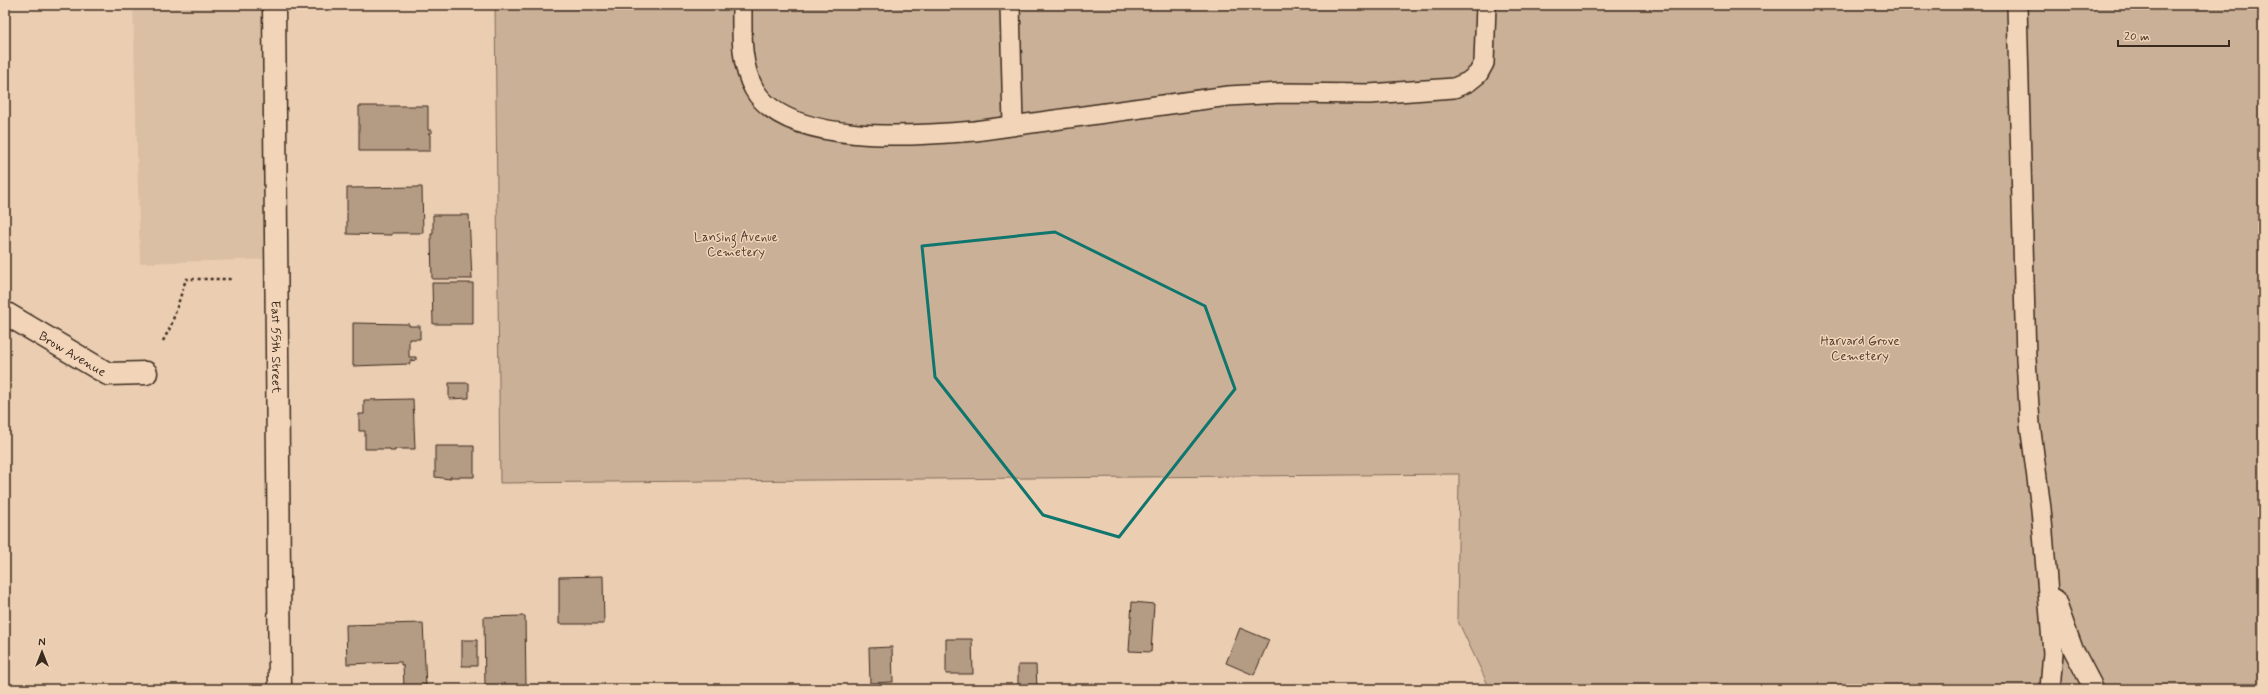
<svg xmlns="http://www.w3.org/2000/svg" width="2268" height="694" viewBox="0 0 2268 694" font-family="Mynerve,sans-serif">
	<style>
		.built { fill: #dabfa4 }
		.green { fill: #cab097; stroke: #826d5a }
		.building { fill: #b49b84; stroke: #3b2a1e }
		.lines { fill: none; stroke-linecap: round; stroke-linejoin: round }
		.service-casing { stroke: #3b2a1e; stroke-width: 22 }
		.minor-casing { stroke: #3b2a1e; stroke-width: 25 }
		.tertiary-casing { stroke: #3b2a1e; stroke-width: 25 }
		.path { stroke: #3b2a1e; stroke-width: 2.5; stroke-dasharray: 3 3; stroke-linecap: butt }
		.service { stroke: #f2d5b8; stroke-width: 19 }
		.minor { stroke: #f2d5b8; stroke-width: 22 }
		.tertiary { stroke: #f2d5b8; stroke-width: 22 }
		.marked { fill: none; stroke: #0f766e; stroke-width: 3; stroke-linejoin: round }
		.labels { text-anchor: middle; stroke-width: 3; stroke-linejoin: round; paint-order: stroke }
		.park-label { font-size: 13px; fill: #503e30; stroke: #f2d5b8 }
		.street-label { font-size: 13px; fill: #3b2a1e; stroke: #f2d5b8 }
	</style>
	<rect width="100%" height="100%" fill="#ebceb2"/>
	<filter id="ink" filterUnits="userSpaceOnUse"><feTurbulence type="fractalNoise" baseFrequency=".025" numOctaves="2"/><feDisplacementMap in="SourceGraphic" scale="8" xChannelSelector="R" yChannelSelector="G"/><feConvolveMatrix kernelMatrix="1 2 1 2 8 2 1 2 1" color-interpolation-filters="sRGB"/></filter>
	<g filter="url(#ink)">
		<!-- built -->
		<path class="built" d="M133,5H274L276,259L140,263Z"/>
		<!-- green -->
		<path class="green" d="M495,5H2263V689H1490L1457,619L1459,474L500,483Z"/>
		<!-- building -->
		<path class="building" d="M359,106H428V130H432V133H428L430,135V151H359Z
			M422,187L423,233H392V235L347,234V188Z
			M433,215H469L472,279H432L431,234H433Z
			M432,283H473V324H433Z
			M353,323L409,324V326H420V339H409V357H416V360L410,361V364L353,366Z
			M449,383H469V398L449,399Z
			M413,399L415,449H395V451H390V449H365V431H359V414H364V400Z
			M435,446H474V477H450V479L435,477Z
			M603,576L604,624H559V577Z
			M1132,602L1154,604L1151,652L1129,651Z
			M525,616L526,688H485L484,617Z
			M423,623L426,686L404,687L403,665H401V662L347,664L346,625Z
			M1240,628L1269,640L1254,675L1226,663Z
			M946,639H972L973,674H946Z
			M462,640H477V666H462Z
			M892,647L893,682L870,683L869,648Z
			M1018,665H1036L1037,689H1018Z"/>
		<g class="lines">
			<!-- service casing -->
			<g class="service-casing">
				<path id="service" d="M742,5C742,32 740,64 754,89C787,147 918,136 975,131L1228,96L1280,93L1369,94L1454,88L1468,82L1478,74L1484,63L1486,5
					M1010,5L1013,125
					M2017,5L2026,359L2030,424L2041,509L2053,653L2050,689
					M2055,599L2073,649L2094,689"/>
			</g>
			<!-- minor casing -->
			<g class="minor-casing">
				<g id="minor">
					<path id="s1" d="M5,313L108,374L146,373"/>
				</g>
			</g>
			<!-- tertiary casing -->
			<g class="tertiary-casing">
				<g id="tertiary">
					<path id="s2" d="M274,5L280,689"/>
				</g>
			</g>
			<!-- path -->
			<path class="path" d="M163,341L171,326L186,279H231"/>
			<!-- service -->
			<use href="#service" class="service"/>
			<!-- minor -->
			<use href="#minor" class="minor"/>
			<!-- tertiary -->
			<use href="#tertiary" class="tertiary"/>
		</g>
	</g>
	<!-- marked area -->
	<path class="marked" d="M1055,232L1205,306L1235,389L1119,537L1043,515L935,377L922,246Z"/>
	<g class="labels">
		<!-- park labels -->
		<g class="park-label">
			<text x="736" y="241">Lansing Avenue<tspan x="736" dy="15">Cemetery</tspan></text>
			<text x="1860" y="345">Harvard Grove<tspan x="1860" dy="15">Cemetery</tspan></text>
		</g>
		<!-- street labels -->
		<g class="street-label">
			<text dy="5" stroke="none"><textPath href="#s2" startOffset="342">East 55th Street</textPath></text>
			<text dy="5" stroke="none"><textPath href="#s1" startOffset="79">Brow Avenue</textPath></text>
		</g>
	</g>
	<!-- margin -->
	<rect width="2268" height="694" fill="none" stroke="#f2d5b8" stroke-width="20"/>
	<rect x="10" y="10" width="2248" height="674" fill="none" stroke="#3b2a1e" stroke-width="1.5" filter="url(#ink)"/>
	<!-- north arrow -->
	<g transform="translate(42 652)" stroke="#f2d5b8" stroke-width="3" paint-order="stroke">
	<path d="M0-3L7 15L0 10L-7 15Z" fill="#3b2a1e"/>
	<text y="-6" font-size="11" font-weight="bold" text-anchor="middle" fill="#3b2a1e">N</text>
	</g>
	<!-- scale -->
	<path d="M2118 40v6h111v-6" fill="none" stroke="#3b2a1e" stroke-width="2"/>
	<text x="2124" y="40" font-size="12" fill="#3b2a1e" stroke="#f2d5b8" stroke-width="3" paint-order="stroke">20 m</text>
</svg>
